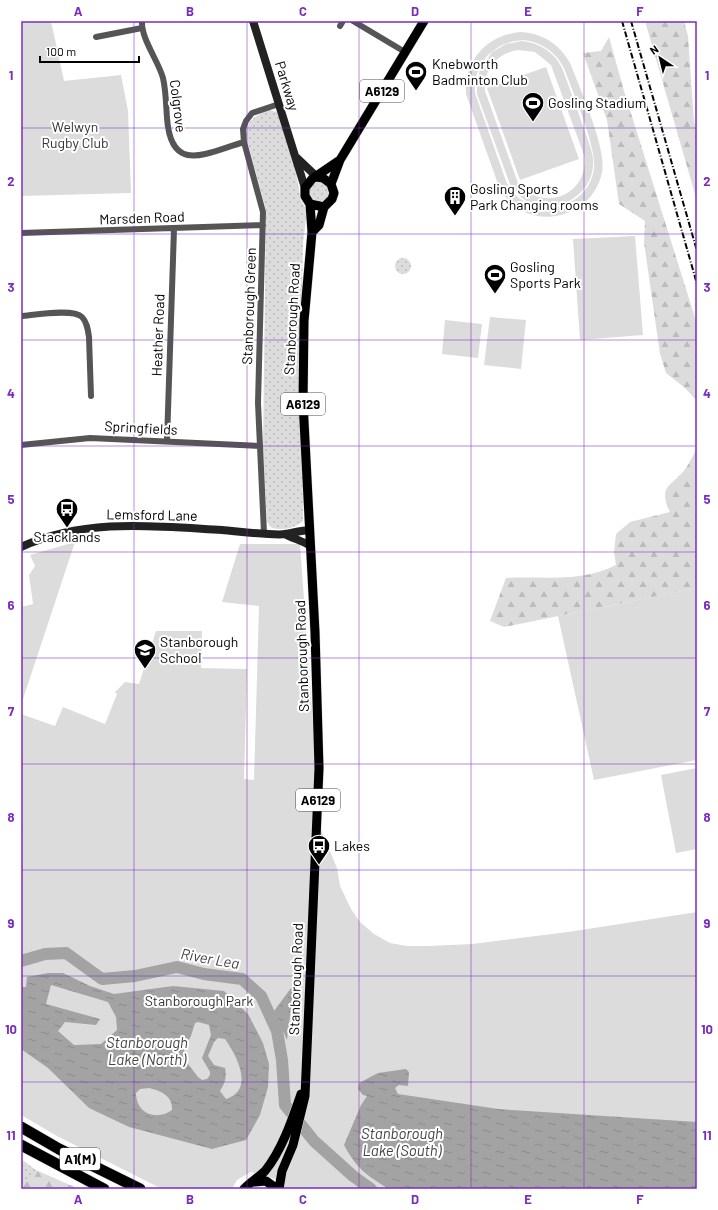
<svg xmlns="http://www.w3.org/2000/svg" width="718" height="1210" viewBox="0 0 718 1210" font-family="Barlow,sans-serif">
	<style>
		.grass { fill: url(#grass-dots) }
		.forest { fill: url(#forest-firs) }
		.park { fill: #dcdcdc; fill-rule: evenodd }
		.water { fill: url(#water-ripples); fill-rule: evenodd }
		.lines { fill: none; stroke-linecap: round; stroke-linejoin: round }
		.river { stroke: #a3a3a3; stroke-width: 12 }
		.primary-casing { stroke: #dbdbdb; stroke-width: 10 }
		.highway-casing { stroke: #dbdbdb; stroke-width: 12 }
		.street { stroke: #555; stroke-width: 6 }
		.secondary { stroke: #222; stroke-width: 8 }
		.primary { stroke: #000; stroke-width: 9 }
		.highway { stroke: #000; stroke-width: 11 }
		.rail { stroke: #000; stroke-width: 2; stroke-dasharray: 6 2 1 2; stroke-linecap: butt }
		.grid { fill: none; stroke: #7b2cbf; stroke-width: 1; stroke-opacity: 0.55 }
		.labels { text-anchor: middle; stroke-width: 4; stroke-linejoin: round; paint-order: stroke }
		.shield { fill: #fff; stroke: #4c4c4c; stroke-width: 1 }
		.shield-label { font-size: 13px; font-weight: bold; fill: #000 }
		.poi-label { font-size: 14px; fill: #000; stroke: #fff; text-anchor: start }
		.street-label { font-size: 14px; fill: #000; stroke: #fff }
		.park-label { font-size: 14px; fill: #333; stroke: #fff }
		.water-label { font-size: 15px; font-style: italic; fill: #444; stroke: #fff }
		.neatline { fill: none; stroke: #7b2cbf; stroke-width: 1.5 }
		.grid-label { font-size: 13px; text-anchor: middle; font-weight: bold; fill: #7b2cbf }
	</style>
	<defs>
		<pattern id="grass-dots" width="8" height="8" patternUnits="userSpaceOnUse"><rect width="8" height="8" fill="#dcdcdc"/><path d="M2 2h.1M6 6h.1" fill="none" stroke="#bbb" stroke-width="1.8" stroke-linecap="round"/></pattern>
		<pattern id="forest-firs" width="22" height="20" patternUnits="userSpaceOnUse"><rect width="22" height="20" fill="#dcdcdc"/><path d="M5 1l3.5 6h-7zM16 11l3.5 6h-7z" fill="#bbb"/></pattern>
		<pattern id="water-ripples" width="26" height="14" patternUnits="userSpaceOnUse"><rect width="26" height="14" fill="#a3a3a3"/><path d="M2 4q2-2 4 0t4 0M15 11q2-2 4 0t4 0" fill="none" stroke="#8b8b8b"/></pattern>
	</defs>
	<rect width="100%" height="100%" fill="#fff"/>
	<!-- grass -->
	<path class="grass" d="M268,110L277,112L279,116L295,168L301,200L307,211L303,243L301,335L303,521C294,529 283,530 272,528L267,522L263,448L266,210L245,133C249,119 255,116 268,110Z
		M309 192a10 10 0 1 1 20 0a10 10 0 1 1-20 0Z
		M395 266a8 8 0 1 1 16 0a8 8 0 1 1-16 0Z
		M21,1159L36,1170L53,1189H21Z"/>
	<!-- forest -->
	<path class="forest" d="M645,21H684L688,36L694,122L697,131V201Z
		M609,37L624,91L697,324V401L685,388L666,373L660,354L644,242L645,221L619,204L607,120L583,53L601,51Z
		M697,448V588L504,627L490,621L506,578C543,576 581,583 616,565L614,552L616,534L630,522L670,512C657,485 672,487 686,468C690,462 693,455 697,448Z
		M36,1170L79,1189H21Z"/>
	<!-- park -->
	<path class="park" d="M21,21H51L64,81L121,75L128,111L131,193L21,196Z
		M522,32C544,34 561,45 571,65C580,89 607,149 602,172C592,224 519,234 498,184L466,94C464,59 488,34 522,32ZM523,40C541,42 555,51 564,68C572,90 597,148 594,169C587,214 524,222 506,181L475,93C473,63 494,42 523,40Z
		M522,41C540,43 554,52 562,68C570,89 577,109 584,129C587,138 592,149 593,159C595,183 577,202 554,206C536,209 522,201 511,187L477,94V82L480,69L492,52L506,44ZM518,50L535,52L551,65L584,155C590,194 543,214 518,183L485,91C483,70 497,53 518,50Z
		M546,67L579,159L520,180L487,88Z
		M635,236L643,335L580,340L573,239Z
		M490,317L526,320L521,369L484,365Z
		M445,320L482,324L478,358L442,354Z
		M75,542L21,705V607L33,604L29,575L35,566L30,555Z
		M240,544H300L316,764L314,813L337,868L340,886L351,909L360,922L374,934L390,943L407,946H429L472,944L568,932L697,912V1189H286L275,1179L251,1172L237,1180L232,1189H162L57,1136L21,1115V714L55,726L63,707L105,724L117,694L115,692L125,682L139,684L156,631H202L201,668L247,669L244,779L254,780L259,606L222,602Z
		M697,588V760L594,780L558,616Z
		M697,768V849L676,853L661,775Z"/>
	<!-- water -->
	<path class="water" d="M48,973H63L90,986L114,994L173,986L224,991L248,1014L263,1043L269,1064L268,1087L260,1115L246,1140L212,1149L129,1127L89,1108L48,1068L21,1049V987H26L27,977ZM51,985L108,1002L116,1017L117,1030L101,1044L74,1045L58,1031L65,1022L96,1025L100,1019L46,1004ZM198,1022L209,1025L211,1035L202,1058L210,1072V1075L207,1079L202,1080L198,1077L185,1060L184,1049L191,1036L195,1023ZM218,1038L225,1039C237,1056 255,1090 226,1099L220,1091C225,1083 227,1077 225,1068L214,1065L208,1056L214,1042ZM149,1088C161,1091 173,1096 172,1110C157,1121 136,1114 136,1093L140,1089Z
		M294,984L287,1040L274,1011Z
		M406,1069L409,1072L408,1086L399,1085L395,1088L398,1094L498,1109L697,1122V1189H389C366,1175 357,1169 344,1145L361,1105L367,1096L363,1095L358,1089L359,1083L378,1073Z"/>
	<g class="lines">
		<!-- river -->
		<path class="river" d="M21,961L45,954L66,953L102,979L135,976L177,967L204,974L242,979L261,996L277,1031L282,1060L285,1105L314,1141L353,1176L371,1189"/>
		<!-- primary casing -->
		<g class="primary-casing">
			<path id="primary" d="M331,184L340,160L424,21
				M324,207L310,204L305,196V188L312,179L340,160
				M312,232L319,225L324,207L332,199L334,193L331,184L323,178L317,177
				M254,1182L266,1181L277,1189
				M244,1189C250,1182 258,1178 265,1171C282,1150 292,1120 301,1094
				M279,1189L282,1171L293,1145L305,1096L319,768L315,632L303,402L304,321L312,232L310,204"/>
		</g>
		<!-- highway casing -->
		<g class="highway-casing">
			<path id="highway" d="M21,1127L59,1149L140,1189
				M21,1145L104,1189"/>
		</g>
		<!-- street -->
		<path class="street" d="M142,21C141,39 158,60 163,78C166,91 166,105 167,118C171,175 206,153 244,142
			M353,21L405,52
			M340,26L343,21
			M96,37L142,28
			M21,233L263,225
			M21,316C34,315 73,308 82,317C87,322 88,330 89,337L91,396
			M167,441L174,229
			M21,445L90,438L260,446
			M264,533L258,403L263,212L244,142L243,129L246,121L252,113L279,104"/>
		<!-- secondary -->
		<path class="secondary" d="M253,21L305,188
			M297,158L317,177
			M285,534C293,539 302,540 310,546
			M21,547C86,518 153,526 222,530C236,531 273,536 286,534C294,532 301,531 310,530"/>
		<!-- primary -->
		<use href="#primary" class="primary"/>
		<!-- highway -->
		<use href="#highway" class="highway"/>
		<!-- rail -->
		<path class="rail" d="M622,21L697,284
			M631,21L697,251"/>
	</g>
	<!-- grid -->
	<path class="grid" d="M134,21V1189M247,21V1189M359,21V1189M471,21V1189M584,21V1189M21,128H697M21,234H697M21,340H697M21,446H697M21,552H697M21,658H697M21,764H697M21,870H697M21,976H697M21,1082H697"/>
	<!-- icons -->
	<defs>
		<g id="stadium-pin" transform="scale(1.15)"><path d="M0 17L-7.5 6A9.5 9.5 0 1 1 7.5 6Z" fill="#000" stroke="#fff"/><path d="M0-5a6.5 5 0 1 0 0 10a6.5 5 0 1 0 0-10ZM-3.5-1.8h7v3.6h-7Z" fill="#fff"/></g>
		<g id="building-pin" transform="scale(1.15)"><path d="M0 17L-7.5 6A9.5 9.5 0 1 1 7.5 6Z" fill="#000" stroke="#fff"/><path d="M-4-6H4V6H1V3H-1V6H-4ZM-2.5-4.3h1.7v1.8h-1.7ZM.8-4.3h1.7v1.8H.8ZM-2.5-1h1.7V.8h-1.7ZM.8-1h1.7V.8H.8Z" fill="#fff"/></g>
		<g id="bus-pin" transform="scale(1.15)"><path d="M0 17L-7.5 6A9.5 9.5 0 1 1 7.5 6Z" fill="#000" stroke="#fff"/><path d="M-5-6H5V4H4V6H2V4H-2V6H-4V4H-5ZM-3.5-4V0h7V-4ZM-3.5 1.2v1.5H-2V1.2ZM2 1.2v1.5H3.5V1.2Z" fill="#fff"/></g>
		<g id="school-pin" transform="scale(1.15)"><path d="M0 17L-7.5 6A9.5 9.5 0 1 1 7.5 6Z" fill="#000" stroke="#fff"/><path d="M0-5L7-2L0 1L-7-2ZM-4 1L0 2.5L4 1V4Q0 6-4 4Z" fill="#fff"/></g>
	</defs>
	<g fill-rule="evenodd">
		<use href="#stadium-pin" x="416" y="72"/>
		<use href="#stadium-pin" x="533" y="103"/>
		<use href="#building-pin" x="455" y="197"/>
		<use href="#stadium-pin" x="495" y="275"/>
		<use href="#bus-pin" x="67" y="509"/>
		<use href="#school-pin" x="145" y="650"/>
		<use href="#bus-pin" x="319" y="846"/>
	</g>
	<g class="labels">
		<!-- shield labels -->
		<g class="shield">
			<rect x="360" y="80" width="44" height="22" rx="3"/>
			<rect x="281" y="393" width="44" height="22" rx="3"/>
			<rect x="296" y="789" width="44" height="22" rx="3"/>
			<rect x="60" y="1148" width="40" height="22" rx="3"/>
		</g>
		<g class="shield-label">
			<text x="382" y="96">A6129</text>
			<text x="303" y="409">A6129</text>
			<text x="318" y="805">A6129</text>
			<text x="80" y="1164">A1(M)</text>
		</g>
		<!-- poi labels -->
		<g class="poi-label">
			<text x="432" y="69">Knebworth<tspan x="432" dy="16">Badminton Club</tspan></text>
			<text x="548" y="108">Gosling Stadium</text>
			<text x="470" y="194">Gosling Sports<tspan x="470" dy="16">Park Changing rooms</tspan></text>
			<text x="510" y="272">Gosling<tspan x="510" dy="16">Sports Park</tspan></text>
			<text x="67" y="542" text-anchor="middle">Stacklands</text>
			<text x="160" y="647">Stanborough<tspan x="160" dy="16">School</tspan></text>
			<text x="334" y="851">Lakes</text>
		</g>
		<!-- street labels -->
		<g class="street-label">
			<text transform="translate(287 86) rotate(73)" y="5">Parkway</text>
			<text transform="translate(178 106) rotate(83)" y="5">Colgrove</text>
			<text transform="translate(142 218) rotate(-2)" y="5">Marsden Road</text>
			<text transform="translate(249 306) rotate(-88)" y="5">Stanborough Green</text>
			<text transform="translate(292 319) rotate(-87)" y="5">Stanborough Road</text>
			<text transform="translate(158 335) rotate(-88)" y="5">Heather Road</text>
			<text transform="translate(141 428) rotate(3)" y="5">Springfields</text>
			<text transform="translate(152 515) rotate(1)" y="5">Lemsford Lane</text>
			<text transform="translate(302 656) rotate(-92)" y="5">Stanborough Road</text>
			<text transform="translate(296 979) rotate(-88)" y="5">Stanborough Road</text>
		</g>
		<!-- park labels -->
		<g class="park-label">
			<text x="75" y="132">Welwyn<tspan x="75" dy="16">Rugby Club</tspan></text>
			<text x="199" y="1006">Stanborough Park</text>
		</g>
		<!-- water labels -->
		<g class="water-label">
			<text transform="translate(210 959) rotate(10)" y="5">River Lea</text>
			<text x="147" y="1048">Stanborough<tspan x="147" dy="17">Lake (North)</tspan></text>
			<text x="402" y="1139">Stanborough<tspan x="402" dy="17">Lake (South)</tspan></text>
		</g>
	</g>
	<!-- border -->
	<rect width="718" height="1210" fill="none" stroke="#ffffff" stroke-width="44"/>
	<!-- north arrow -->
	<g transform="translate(660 58) rotate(325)" stroke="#ffffff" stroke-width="3" paint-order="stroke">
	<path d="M0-3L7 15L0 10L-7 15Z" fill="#000000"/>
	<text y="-6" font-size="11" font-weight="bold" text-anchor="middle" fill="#000000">N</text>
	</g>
	<!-- scale -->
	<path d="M40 56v6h99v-6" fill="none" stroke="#000000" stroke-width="2"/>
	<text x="46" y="56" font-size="12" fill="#000000" stroke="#ffffff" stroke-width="3" paint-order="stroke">100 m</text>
	<rect x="22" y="22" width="674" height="1166" class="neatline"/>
	<g class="grid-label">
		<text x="78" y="16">A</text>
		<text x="190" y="16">B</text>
		<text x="303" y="16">C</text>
		<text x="415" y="16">D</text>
		<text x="528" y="16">E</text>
		<text x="640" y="16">F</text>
		<text x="11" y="80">1</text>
		<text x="707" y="80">1</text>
		<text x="11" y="186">2</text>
		<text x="707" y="186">2</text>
		<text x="11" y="292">3</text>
		<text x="707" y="292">3</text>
		<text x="11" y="398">4</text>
		<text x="707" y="398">4</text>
		<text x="11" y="504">5</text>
		<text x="707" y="504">5</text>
		<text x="11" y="610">6</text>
		<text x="707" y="610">6</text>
		<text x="11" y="716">7</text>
		<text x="707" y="716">7</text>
		<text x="11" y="822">8</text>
		<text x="707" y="822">8</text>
		<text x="11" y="928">9</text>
		<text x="707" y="928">9</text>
		<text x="11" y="1034">10</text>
		<text x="707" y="1034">10</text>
		<text x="11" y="1140">11</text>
		<text x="707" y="1140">11</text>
		<text x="78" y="1204">A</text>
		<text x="190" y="1204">B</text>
		<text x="303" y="1204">C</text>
		<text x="415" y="1204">D</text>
		<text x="528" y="1204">E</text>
		<text x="640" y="1204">F</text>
	</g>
</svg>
